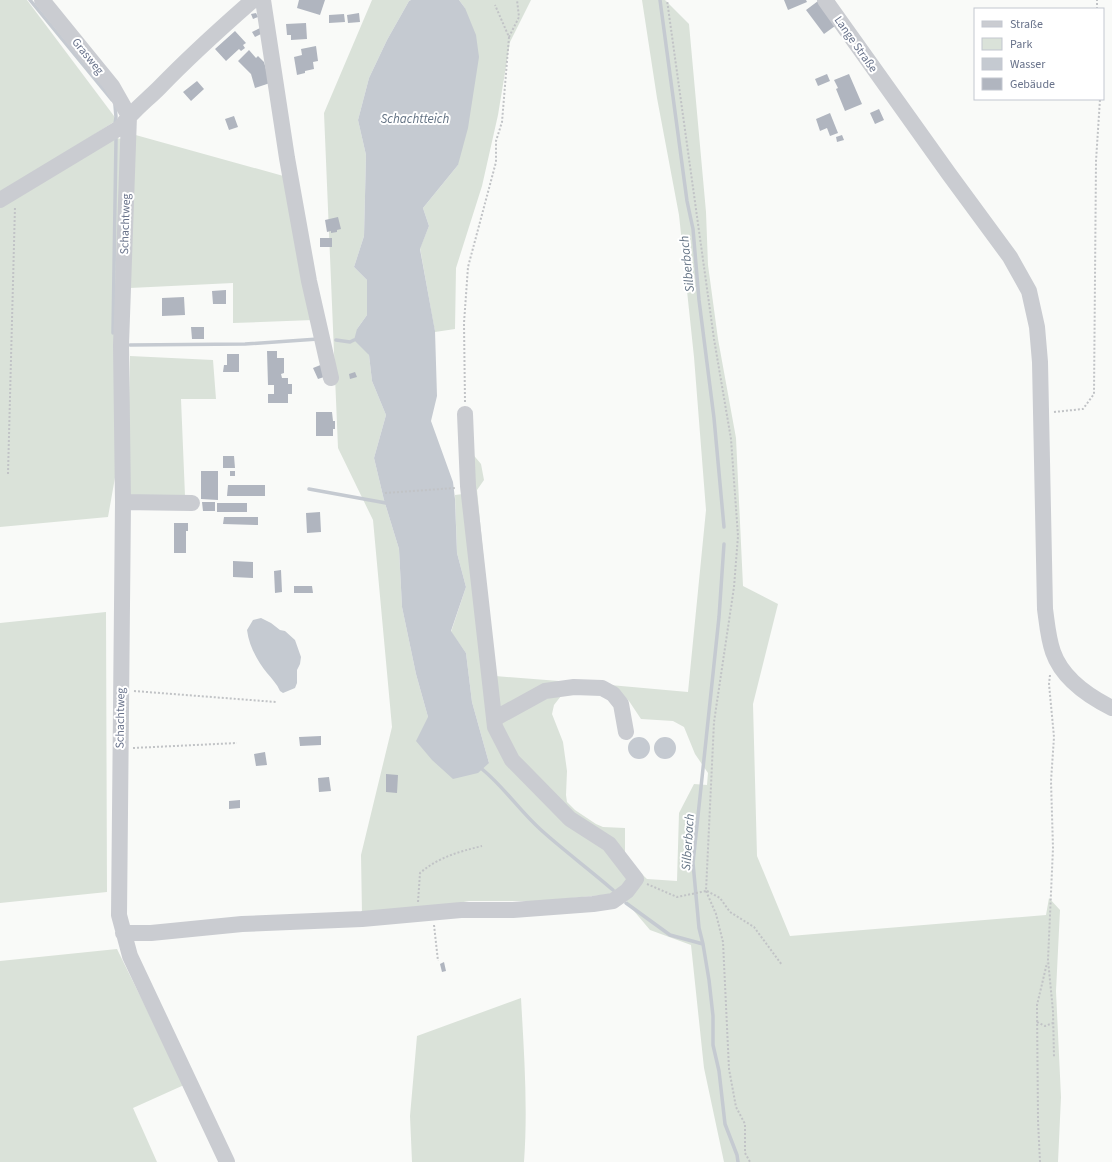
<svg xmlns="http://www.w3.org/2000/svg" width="1112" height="1162" viewBox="0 0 1112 1162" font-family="'Source Sans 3',sans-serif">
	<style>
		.green { fill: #dae2d9 }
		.water { fill: #c5cad1 }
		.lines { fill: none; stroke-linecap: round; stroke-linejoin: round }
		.stream { stroke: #c5cad1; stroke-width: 3.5 }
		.building { fill: #b0b5bf }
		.path { stroke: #c1c3c6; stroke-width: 2; stroke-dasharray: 2 2; stroke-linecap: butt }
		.minor { stroke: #caccd1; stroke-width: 16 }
		.labels { text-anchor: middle; stroke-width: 4; stroke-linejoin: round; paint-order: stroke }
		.street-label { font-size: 12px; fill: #68728a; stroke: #fff }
		.water-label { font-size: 13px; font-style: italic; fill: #647384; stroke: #fff }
	</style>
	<rect width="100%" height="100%" fill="#f9faf8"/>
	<!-- green -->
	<path class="green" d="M0,0H27L117,120L0,194Z
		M372,0H411L409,1L387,40L369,78L358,120L366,155L364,236L354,267L367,280V315L357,329L369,355L372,381L386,415L374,458L384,500L399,549L402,607L416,674L428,717L489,763L472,702L466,653L451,632L466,587L457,553L455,495L463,494L471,452L481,464L484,480L477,490L495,676L559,681L561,696L554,705L552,714L563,742L567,771L566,795L567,802L575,810L596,824L603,827L625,828V858L647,879L677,881L679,813L694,784L707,785L708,773L695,754L684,727L673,721L641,719L629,701L619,691L610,685L688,692L706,510L694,357L679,215L657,98L642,0H665L689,24L706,212L708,265L718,339L736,438L743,586L778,604L753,704L757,856L790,936L1046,915L1049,898L1060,910L1056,991L1061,1097L1058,1162H724L704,1068L691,945L650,930L628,904L620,887L612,894L542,901H469L409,912L362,914L361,855L392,727L373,520L338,448L324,113Z
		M459,0H531L510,42L498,115L482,186L456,268L455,329L435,332L420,248L429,226L423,208L458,165L465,8Z
		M132,134L287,177L313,320L233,323V283L130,288Z
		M113,137L121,139L116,472L108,517L0,527V205Z
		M130,356L213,360L216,399H181L185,496L127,498Z
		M106,612L107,892L0,903V623Z
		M117,949L184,1085L133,1108L157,1162H0V961Z
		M521,998C524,1053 528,1107 524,1162H412L410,1116L417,1036Z"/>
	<!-- water -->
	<path class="water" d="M411,0H459L465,8L476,35L479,57L468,128L458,165L423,208L429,226L420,249L435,331L437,396L431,421L453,482L455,499L457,553L466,587L451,631L466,653L472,702L489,763L478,773L453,779L432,760L416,741L428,717L416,674L402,607L399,549L384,500L374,458L386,415L372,381L369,355L354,340L357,329L367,315V280L354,267L364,236L366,155L358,120L369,78L387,40L409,1Z
		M261,618L271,623L280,630L285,631L295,640L301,657L300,664L297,670V683L295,688L283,693L280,691C277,684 272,679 267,673C257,660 249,646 247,630L253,620Z
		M654 748a11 11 0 1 1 22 0a11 11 0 1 1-22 0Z
		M628 748a11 11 0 1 1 22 0a11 11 0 1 1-22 0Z"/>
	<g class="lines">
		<!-- stream -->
		<path class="stream" d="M30,0L112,100
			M660,0L687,201L693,229L699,300L714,418L724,527
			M115,124L116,117L115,105
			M113,333L116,139
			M336,340L350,342L354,340
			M130,345L245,344L318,339
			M309,489L386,503
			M724,544L719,617L693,863L699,928L703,944L709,980L713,1016V1045L719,1071L725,1124L737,1155L738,1162
			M482,769C504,787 519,810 540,829C563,850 589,869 613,890
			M626,903L670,935L703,944"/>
	</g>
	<!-- building -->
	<path class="building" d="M299,0H325L320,15L297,8Z
		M784,0H806L807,2L788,10Z
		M818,1L835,26L824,34L806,10Z
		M256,13L258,17L253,19L251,14Z
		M359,13L360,22L348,23L347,15Z
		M344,14L345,22L329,23V15Z
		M306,23L307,39L291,40V35H287L286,24Z
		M260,28L263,33L255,37L252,32Z
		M235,31L246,43L243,45L245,48L241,51L239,49L226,61L215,49Z
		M316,46L318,61L313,62L314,69L305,71V73L297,75L294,57L302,55L301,49Z
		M249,50L256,58L258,56L264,62L270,83L255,88L251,74L238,61Z
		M827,74L830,81L818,86L815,79Z
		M849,74L862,104L845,111L836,89L838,88L834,80Z
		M197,81L204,89L191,101L183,92Z
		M879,109L884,120L875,124L870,113Z
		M830,113L838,133L830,136L827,128L820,131L816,119Z
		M234,116L238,127L229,130L225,119Z
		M842,135L844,140L837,142L836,137Z
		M338,217L341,229L337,230V232L331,233V231L327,232L325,220Z
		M320,238H332V247H320Z
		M226,290V304H213L212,291Z
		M184,297L185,315L162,316V298Z
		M191,327H204V339H192Z
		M267,351H277V358H284V373L281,374L282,378H288V384H292V394H288V403H268V394H274V385H268Z
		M227,354H239V372H223L224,365H227Z
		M323,364L327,376L318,379L313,368Z
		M355,372L357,377L350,379L349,374Z
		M316,412H332L333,421H335V429H333V436H316Z
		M223,456H234L235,468H223Z
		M201,471H218V500L201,499Z
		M230,471H235V476H230Z
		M228,485H265V496H227Z
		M202,502H215V511H203Z
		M217,503H247V512H217Z
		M320,512L321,532L307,533L306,513Z
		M224,517H258V525L223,524Z
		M174,523H188V531H186V553H174Z
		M233,561L253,562V578L233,577Z
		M281,570L282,592L275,593L274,571Z
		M294,586H312L313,593H294Z
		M321,736V745L300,746L299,737Z
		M265,752L267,765L256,766L254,754Z
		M386,774L398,775L397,793L386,792Z
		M329,777L331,791L319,792L318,778Z
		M240,800V808L229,809V801Z
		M444,962L446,971L442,972L440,964Z"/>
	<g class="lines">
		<!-- path -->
		<path class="path" d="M1097,9V0
			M509,37L519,17L517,0
			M465,402L464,323L468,267L496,162V141L502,122L509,37L495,5
			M1054,412L1083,409L1094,394L1096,161L1100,99
			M8,474L15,206
			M385,493L455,488
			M1050,675L1049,684L1054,737L1051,781L1053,848L1048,960L1053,1011L1054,1057
			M134,691L276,702
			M133,748L237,743
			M647,884L677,897L706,891L714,722L734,587L738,536L731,439L714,339L667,0
			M706,891L716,914L723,942L729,1069L736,1107L745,1124V1153L750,1162
			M707,891L720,898L730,912L754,927L782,965
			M418,902L420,873C439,857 458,852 482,846
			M434,925L438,961
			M1037,1022L1045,1026L1053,1023
			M1040,1162L1038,1121L1037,1005L1047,963"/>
		<!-- minor -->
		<path class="minor" d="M42,0L112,86L129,116
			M263,0L287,158L309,281L331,378
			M825,0L949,174L1010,257L1029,291L1037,327L1040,362L1045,609C1047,623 1048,638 1053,652C1062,678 1088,696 1112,708
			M129,116L121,345L123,502L119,915L130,956L227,1162
			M0,200L121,127C131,112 146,101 159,88C189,57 221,28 253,0
			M123,502L192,503
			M494,719L545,691L574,687L602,688L613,694L621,704L626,732
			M123,933H151L242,924L362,919L461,910H513L593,904L613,901L627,891L636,879L609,844L570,819L512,760L495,727L468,486L465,414"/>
	</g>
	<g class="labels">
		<!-- street labels -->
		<g class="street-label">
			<text transform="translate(856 44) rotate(55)" y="4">Lange Straße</text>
			<text transform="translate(88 56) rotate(51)" y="4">Grasweg</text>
			<text transform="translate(125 224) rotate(-88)" y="4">Schachtweg</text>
			<text transform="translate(120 718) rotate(-89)" y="4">Schachtweg</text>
		</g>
		<!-- water labels -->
		<g class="water-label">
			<text x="415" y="123">Schachtteich</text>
			<text transform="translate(686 264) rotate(-96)" y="5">Silberbach</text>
			<text transform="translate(687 842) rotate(-86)" y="5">Silberbach</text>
		</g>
	</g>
	<!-- legend -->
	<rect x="974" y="8" width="130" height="92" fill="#ffffff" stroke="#c3c7d0"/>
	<rect x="982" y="21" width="20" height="6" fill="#caccd1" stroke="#c3c7d0"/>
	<text x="1010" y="28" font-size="12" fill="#68728a">Straße</text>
	<rect x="982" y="38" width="20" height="12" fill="#dae2d9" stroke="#c3c7d0"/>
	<text x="1010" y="48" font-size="12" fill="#68728a">Park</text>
	<rect x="982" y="58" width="20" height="12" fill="#c5cad1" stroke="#c3c7d0"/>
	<text x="1010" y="68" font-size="12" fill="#68728a">Wasser</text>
	<rect x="982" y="78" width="20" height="12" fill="#b0b5bf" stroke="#c3c7d0"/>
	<text x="1010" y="88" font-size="12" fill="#68728a">Gebäude</text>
</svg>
